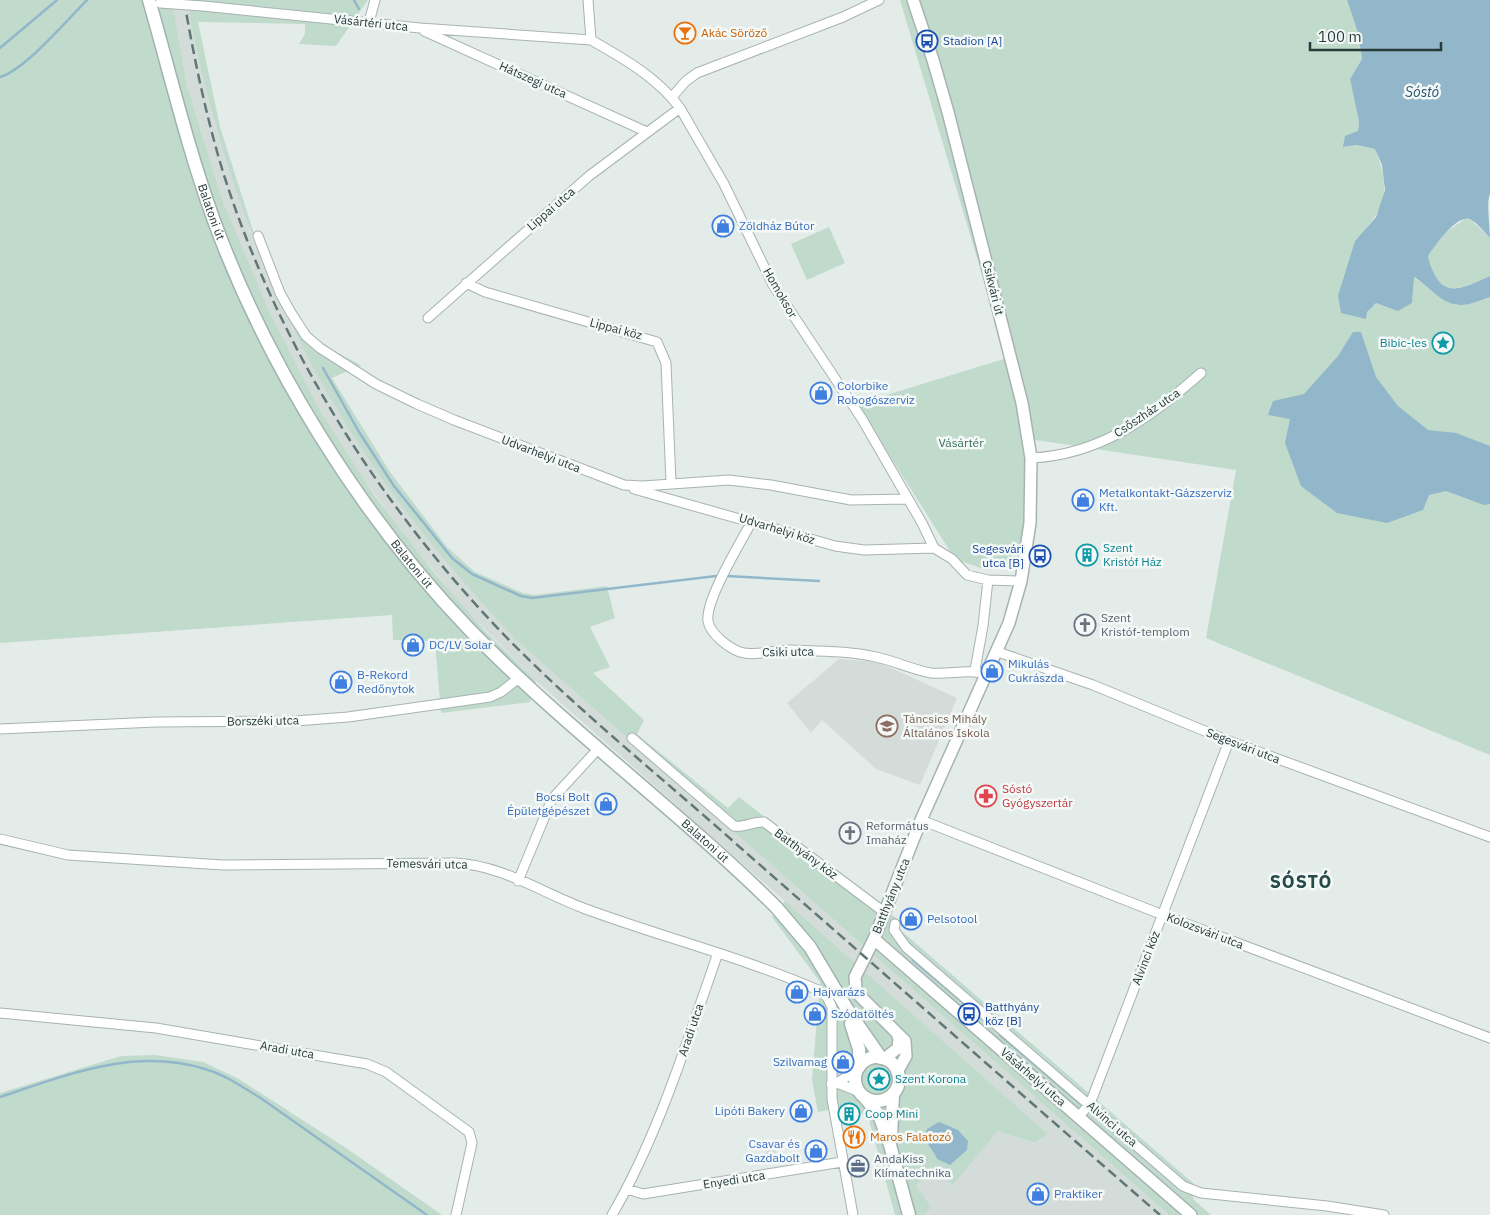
<svg xmlns="http://www.w3.org/2000/svg" width="1490" height="1215" viewBox="0 0 1490 1215" font-family="'IBM Plex Sans',sans-serif">
	<style>
		.built { fill: #d3dcd9 }
		.green { fill: #c0dacc }
		.water { fill: #93b7ca }
		.lines { fill: none; stroke-linecap: round; stroke-linejoin: round }
		.stream { stroke: #93b7ca; stroke-width: 2.5 }
		.minor-casing { stroke: #a7b3b2; stroke-width: 11 }
		.tertiary-casing { stroke: #a7b3b2; stroke-width: 14 }
		.secondary-casing { stroke: #a1b3b0; stroke-width: 15 }
		.minor { stroke: #fff; stroke-width: 9 }
		.tertiary { stroke: #fff; stroke-width: 11 }
		.secondary { stroke: #fff; stroke-width: 12 }
		.rail { stroke: #607775; stroke-width: 2.5; stroke-dasharray: 10 5; stroke-linecap: butt }
		.minor-bridge-casing { stroke: #a7b3b2; stroke-width: 11; stroke-linecap: butt }
		.minor-bridge { stroke: #fff; stroke-width: 9 }
		.labels { text-anchor: middle; stroke-width: 5; stroke-linejoin: round; paint-order: stroke }
		.street-label { font-size: 12px; fill: #263b3a; stroke: #f4f9f7 }
		.food-label { font-size: 12px; fill: #c56008; stroke: #f4f9f7; text-anchor: start }
		.transit-label { font-size: 12px; fill: #164399; stroke: #f4f9f7; text-anchor: start }
		.shop-label { font-size: 12px; fill: #366cbe; stroke: #f4f9f7; text-anchor: start }
		.culture-label { font-size: 12px; fill: #0d838f; stroke: #f4f9f7; text-anchor: start }
		.park-label { font-size: 12px; fill: #356d56; stroke: #f4f9f7 }
		.worship-label { font-size: 12px; fill: #5b616d; stroke: #f4f9f7; text-anchor: start }
		.education-label { font-size: 12px; fill: #785e54; stroke: #f4f9f7; text-anchor: start }
		.health-label { font-size: 12px; fill: #be3a42; stroke: #f4f9f7; text-anchor: start }
		.service-label { font-size: 12px; fill: #4e5e75; stroke: #f4f9f7; text-anchor: start }
		.water-label { font-size: 14px; font-style: italic; fill: #275670; stroke: #f4f9f7 }
		.district-label { font-size: 18px; font-weight: bold; letter-spacing: 1px; fill: #244b49; stroke: #f4f9f7 }
	</style>
	<rect width="100%" height="100%" fill="#e4ecea"/>
	<!-- built -->
	<path class="built" d="M172,0H187L215,124L253,239L292,327L344,421L378,473L414,521L516,640L1169,1215H924L930,1207L916,1186L932,1167L953,1185L998,1131L1035,1143L1048,1134L536,681L467,611L403,534L345,453L322,414L269,311L240,245L223,202L187,86Z
		M839,659L878,662L957,698L920,785L876,769L822,720L811,733L787,703Z
		M774,1141L778,1162L768,1164L764,1143Z"/>
	<!-- green -->
	<path class="green" d="M0,0H172L187,86L223,202L269,311L322,414L374,495L432,570L486,632L536,681L530,702L441,713L435,641L393,640L392,615L0,643Z
		M187,0H368L336,46L299,44L305,34V24L198,22L220,127L255,237L263,235C274,270 286,312 315,337C328,349 345,357 361,365L332,378L390,472L447,547L475,572L523,593L535,595L607,586L615,618L590,627L610,667L593,673L644,720L637,734L728,808L739,797L900,921L898,928L1194,1184L1193,1199L1211,1215H1169L516,640C467,587 419,532 378,473C280,332 217,169 187,0Z
		M900,0H1347L1358,33L1362,59L1350,79L1359,122L1358,131L1344,147L1357,145L1375,149C1392,193 1385,208 1355,241L1366,319L1367,312L1376,303L1398,310L1412,303L1413,277C1429,286 1440,304 1460,305C1468,306 1481,300 1490,297V755L1206,638L1236,470L1029,439L1026,565L986,570L955,559L857,404L1007,358Z
		M1465,219L1471,220L1490,238V276L1463,287L1448,289L1439,284L1429,262L1428,256L1443,234Z
		M829,227L845,263L807,280L791,244Z
		M785,901L1048,1134L1035,1143L998,1131L953,1185L932,1167L916,1186L931,1207L924,1215H895L869,1120L852,1105L818,1112L812,1080L820,982L772,917Z
		M155,1055L203,1062L239,1079L346,1148L442,1215H0V1093L121,1056Z"/>
	<!-- water -->
	<path class="water" d="M1347,0H1490V194C1486,201 1490,227 1490,238C1485,233 1476,221 1469,219C1455,216 1435,246 1428,256C1429,263 1432,269 1435,275C1447,300 1470,284 1490,276V297C1481,300 1468,306 1460,305C1440,304 1429,286 1414,277L1412,303L1398,311L1376,303L1367,312L1366,319L1341,313L1338,296L1355,241L1376,217L1385,190L1382,165L1375,149L1357,145L1343,147L1345,136L1358,131L1359,122L1350,79L1362,59L1358,33Z
		M1353,332H1361L1376,377L1398,406L1428,430L1456,433L1490,446V504L1484,505L1446,491L1429,495L1423,510L1387,523L1337,513L1301,486L1285,443L1290,419L1268,415L1273,401L1304,394L1338,356Z
		M939,1122L958,1130L968,1141L967,1150L950,1165L937,1159C933,1148 922,1142 927,1129Z"/>
	<g class="lines">
		<!-- stream -->
		<path class="stream" d="M354,0L359,9
			M0,48L57,0
			M0,77C25,70 67,20 87,0
			M323,368L359,432L394,486L452,558L472,574L521,596L532,598L716,576
			M727,576L819,581
			M913,960L973,1011
			M1000,1035L1082,1105
			M0,1097C67,1075 134,1047 205,1069C226,1075 244,1088 262,1099L427,1215"/>
		<!-- minor casing -->
		<g class="minor-casing">
			<path id="minor" d="M588,0L591,40
				M203,6L420,28L591,40
				M369,22L375,0
				M424,31L647,132
				M591,40C623,58 658,78 680,108L724,184L773,285L862,419L922,523L934,548L952,559L967,575L988,580L1021,581
				M672,97L686,81L697,73L843,17L879,0
				M258,236L280,293L290,311L306,336L320,348L376,384L417,404L454,420L624,485L643,486L729,480L771,485L851,500L908,499
				M466,283L485,292L657,342L666,363L671,483
				M428,318L589,176L680,108
				M1031,458C1100,455 1151,417 1201,373
				M634,489L835,546L864,550L934,548
				M752,521C741,542 705,600 708,621C710,634 729,648 740,652C756,657 777,649 793,650C821,651 849,651 876,657C895,661 913,670 931,673C951,675 969,668 987,675
				M998,652L1093,685L1229,741L1490,837
				M975,670L983,626L988,580
				M0,729L156,722L295,721L348,717L490,697L501,692L519,678
				M632,738L734,826C744,828 754,821 764,822L884,912
				M921,820L1163,915L1490,1038
				M0,839L68,855L223,865L455,863C501,865 541,892 583,908C661,937 742,957 818,990L827,997L832,1007V1099L853,1215
				M518,881L552,799L598,749
				M895,924L894,930L906,947L1183,1186L1201,1193L1327,1206L1384,1215
				M0,1013L156,1028L367,1064L386,1072L469,1132L472,1143L456,1215
				M837,1083L860,1092
				M831,1084L837,1083L857,1070
				M1079,1116L1089,1105L1093,1096L1229,741
				M627,1189L643,1194L842,1162
				M612,1215C659,1134 687,1041 718,953"/>
		</g>
		<!-- tertiary casing -->
		<g class="tertiary-casing">
			<path id="tertiary" d="M874,939L1191,1215
				M884,1059L898,1048L899,1039L897,1033
				M897,1072L906,1056L905,1041L860,996L856,989L855,977L874,939L921,820L1009,623L1021,581L1030,523L1031,458L1022,403L948,112L933,60L913,0"/>
		</g>
		<!-- secondary casing -->
		<g class="secondary-casing">
			<g id="secondary">
				<path id="s1" d="M149,0C170,73 187,146 213,218C266,364 361,517 469,629C565,728 678,810 776,907L810,947L847,1009L881,1058"/>
				<path d="M851,1024L859,1049V1067"/>
				<circle cx="877" cy="1079" r="22"/>
				<path d="M865,1098L879,1115L890,1145L909,1215"/>
				<path d="M891,1137L893,1094"/>
			</g>
		</g>
		<!-- minor -->
		<use href="#minor" class="minor"/>
		<!-- tertiary -->
		<use href="#tertiary" class="tertiary"/>
		<!-- secondary -->
		<use href="#secondary" class="secondary"/>
		<!-- rail -->
		<path class="rail" d="M184,0C194,58 206,116 223,172C278,347 382,510 510,641C582,714 666,781 743,850C882,972 1021,1094 1160,1215"/>
		<!-- minor-bridge casing -->
		<g class="minor-bridge-casing">
			<path id="minor-bridge" d="M160,3L203,6"/>
		</g>
		<!-- minor-bridge -->
		<use href="#minor-bridge" class="minor-bridge"/>
	</g>
	<!-- icons -->
	<defs>
		<g id="bar-ring" transform="scale(1.125)"><circle r="9.5" fill="#f4f9f7" stroke="#e8710a" stroke-width="1.5"/><path d="M-6-5H6L.8 .8V4.5H3.5V6h-7V4.5H-.8V.8Z" fill="#e8710a"/></g>
		<g id="bus-ring" transform="scale(1.125)"><circle r="9.5" fill="#f4f9f7" stroke="#1a4fb4" stroke-width="1.5"/><path d="M-5-6H5V4H4V6H2V4H-2V6H-4V4H-5ZM-3.5-4V0h7V-4ZM-3.5 1.2v1.5H-2V1.2ZM2 1.2v1.5H3.5V1.2Z" fill="#1a4fb4"/></g>
		<g id="shop-ring" transform="scale(1.125)"><circle r="9.5" fill="#f4f9f7" stroke="#3f7fe0" stroke-width="1.5"/><path d="M-5-2.5h2.3a2.7 3.5 0 0 1 5.4 0H5L5.5 6h-11ZM-1.5-2.5h3a1.5 2.3 0 0 0-3 0Z" fill="#3f7fe0"/></g>
		<g id="sight-ring" transform="scale(1.125)"><circle r="9.5" fill="#f4f9f7" stroke="#0f9aa8" stroke-width="1.5"/><path d="M0-6L1.8-2.2L6-1.7L2.9 1.2L3.7 5.4L0 3.3L-3.7 5.4L-2.9 1.2L-6-1.7L-1.8-2.2Z" fill="#0f9aa8"/></g>
		<g id="building-ring" transform="scale(1.125)"><circle r="9.5" fill="#f4f9f7" stroke="#0f9aa8" stroke-width="1.5"/><path d="M-4-6H4V6H1V3H-1V6H-4ZM-2.5-4.3h1.7v1.8h-1.7ZM.8-4.3h1.7v1.8H.8ZM-2.5-1h1.7V.8h-1.7ZM.8-1h1.7V.8H.8Z" fill="#0f9aa8"/></g>
		<g id="church-ring" transform="scale(1.125)"><circle r="9.5" fill="#f4f9f7" stroke="#6b7280" stroke-width="1.5"/><path d="M-1.2-6h2.4v3.5h3.3v2.4h-3.3V6h-2.4V-.1h-3.3v-2.4h3.3Z" fill="#6b7280"/></g>
		<g id="school-ring" transform="scale(1.125)"><circle r="9.5" fill="#f4f9f7" stroke="#8d6e63" stroke-width="1.5"/><path d="M0-5L7-2L0 1L-7-2ZM-4 1L0 2.5L4 1V4Q0 6-4 4Z" fill="#8d6e63"/></g>
		<g id="pharmacy-ring" transform="scale(1.125)"><circle r="9.5" fill="#f4f9f7" stroke="#e0444e" stroke-width="1.5"/><path d="M-2-6h4v4h4v4h-4v4h-4v-4h-4v-4h4Z" fill="#e0444e"/></g>
		<g id="restaurant-ring" transform="scale(1.125)"><circle r="9.5" fill="#f4f9f7" stroke="#e8710a" stroke-width="1.5"/><path d="M-5-6h1v4h1v-4h1v4h1v-4h1v5L-1.5 .5V6h-2V.5L-5-1ZM5-6V6H3V1.5H1.5Q1.5-4 5-6Z" fill="#e8710a"/></g>
		<g id="office-ring" transform="scale(1.125)"><circle r="9.5" fill="#f4f9f7" stroke="#5c6f8a" stroke-width="1.5"/><path d="M-6-3h4V-5.5h4V-3h4V5H-6ZM-1-4.5V-3h2v-1.5ZM-6 0V1H6V0Z" fill="#5c6f8a"/></g>
	</defs>
	<g fill-rule="evenodd">
		<use href="#bar-ring" x="685" y="33"/>
		<use href="#bus-ring" x="927" y="41"/>
		<use href="#shop-ring" x="723" y="226"/>
		<use href="#sight-ring" x="1443" y="343"/>
		<use href="#shop-ring" x="821" y="393"/>
		<use href="#shop-ring" x="1083" y="500"/>
		<use href="#building-ring" x="1087" y="555"/>
		<use href="#bus-ring" x="1040" y="556"/>
		<use href="#church-ring" x="1085" y="625"/>
		<use href="#shop-ring" x="413" y="645"/>
		<use href="#shop-ring" x="992" y="671"/>
		<use href="#shop-ring" x="341" y="682"/>
		<use href="#school-ring" x="887" y="726"/>
		<use href="#pharmacy-ring" x="986" y="796"/>
		<use href="#shop-ring" x="606" y="804"/>
		<use href="#church-ring" x="850" y="833"/>
		<use href="#shop-ring" x="911" y="919"/>
		<use href="#shop-ring" x="797" y="992"/>
		<use href="#shop-ring" x="815" y="1014"/>
		<use href="#bus-ring" x="969" y="1014"/>
		<use href="#shop-ring" x="843" y="1062"/>
		<use href="#sight-ring" x="879" y="1079"/>
		<use href="#shop-ring" x="801" y="1111"/>
		<use href="#building-ring" x="849" y="1114"/>
		<use href="#restaurant-ring" x="854" y="1137"/>
		<use href="#shop-ring" x="816" y="1151"/>
		<use href="#office-ring" x="858" y="1166"/>
		<use href="#shop-ring" x="1038" y="1194"/>
	</g>
	<g class="labels">
		<!-- street labels -->
		<g class="street-label">
			<text transform="translate(371 23) rotate(6)" y="4">Vásártéri utca</text>
			<text transform="translate(533 80) rotate(24)" y="4">Hátszegi utca</text>
			<text transform="translate(551 209) rotate(-41)" y="4">Lippai utca</text>
			<text dy="4" stroke="none"><textPath href="#s1" startOffset="221">Balatoni út</textPath></text>
			<text transform="translate(993 288) rotate(76)" y="4">Csikvári út</text>
			<text transform="translate(780 293) rotate(60)" y="4">Homoksor</text>
			<text transform="translate(616 329) rotate(15)" y="4">Lippai köz</text>
			<text transform="translate(1147 413) rotate(-34)" y="4">Csőszház utca</text>
			<text transform="translate(541 454) rotate(21)" y="4">Udvarhelyi utca</text>
			<text transform="translate(777 529) rotate(17)" y="4">Udvarhelyi köz</text>
			<text dy="4" stroke="none"><textPath href="#s1" startOffset="628">Balatoni út</textPath></text>
			<text transform="translate(788 652) rotate(-1)" y="4">Csiki utca</text>
			<text transform="translate(263 721) rotate(-1)" y="4">Borszéki utca</text>
			<text transform="translate(1243 746) rotate(21)" y="4">Segesvári utca</text>
			<text dy="4" stroke="none"><textPath href="#s1" startOffset="1032">Balatoni út</textPath></text>
			<text transform="translate(806 854) rotate(37)" y="4">Batthyány köz</text>
			<text transform="translate(427 864) rotate(1)" y="4">Temesvári utca</text>
			<text transform="translate(891 896) rotate(-68)" y="4">Batthyány utca</text>
			<text transform="translate(1205 931) rotate(21)" y="4">Kolozsvári utca</text>
			<text transform="translate(1146 958) rotate(-69)" y="4">Alvinci köz</text>
			<text transform="translate(691 1030) rotate(-71)" y="4">Aradi utca</text>
			<text transform="translate(287 1050) rotate(10)" y="4">Aradi utca</text>
			<text transform="translate(1033 1077) rotate(41)" y="4">Vásárhelyi utca</text>
			<text transform="translate(1112 1124) rotate(41)" y="4">Alvinci utca</text>
			<text transform="translate(734 1180) rotate(-9)" y="4">Enyedi utca</text>
		</g>
		<!-- food labels -->
		<g class="food-label">
			<text x="701" y="37">Akác Söröző</text>
			<text x="870" y="1141">Maros Falatozó</text>
		</g>
		<!-- transit labels -->
		<g class="transit-label">
			<text x="943" y="45">Stadion [A]</text>
			<text x="1024" y="553" text-anchor="end">Segesvári<tspan x="1024" dy="14">utca [B]</tspan></text>
			<text x="985" y="1011">Batthyány<tspan x="985" dy="14">köz [B]</tspan></text>
		</g>
		<!-- shop labels -->
		<g class="shop-label">
			<text x="739" y="230">Zöldház Bútor</text>
			<text x="837" y="390">Colorbike<tspan x="837" dy="14">Robogószerviz</tspan></text>
			<text x="1099" y="497">Metalkontakt-Gázszerviz<tspan x="1099" dy="14">Kft.</tspan></text>
			<text x="429" y="649">DC/LV Solar</text>
			<text x="1008" y="668">Mikulás<tspan x="1008" dy="14">Cukrászda</tspan></text>
			<text x="357" y="679">B-Rekord<tspan x="357" dy="14">Redőnytok</tspan></text>
			<text x="590" y="801" text-anchor="end">Bocsi Bolt<tspan x="590" dy="14">Épületgépészet</tspan></text>
			<text x="927" y="923">Pelsotool</text>
			<text x="813" y="996">Hajvarázs</text>
			<text x="831" y="1018">Szódatöltés</text>
			<text x="827" y="1066" text-anchor="end">Szilvamag</text>
			<text x="785" y="1115" text-anchor="end">Lipóti Bakery</text>
			<text x="800" y="1148" text-anchor="end">Csavar és<tspan x="800" dy="14">Gazdabolt</tspan></text>
			<text x="1054" y="1198">Praktiker</text>
		</g>
		<!-- culture labels -->
		<g class="culture-label">
			<text x="1427" y="347" text-anchor="end">Bibic-les</text>
			<text x="1103" y="552">Szent<tspan x="1103" dy="14">Kristóf Ház</tspan></text>
			<text x="895" y="1083">Szent Korona</text>
			<text x="865" y="1118">Coop Mini</text>
		</g>
		<!-- park labels -->
		<g class="park-label">
			<text x="961" y="447">Vásártér</text>
		</g>
		<!-- worship labels -->
		<g class="worship-label">
			<text x="1101" y="622">Szent<tspan x="1101" dy="14">Kristóf-templom</tspan></text>
			<text x="866" y="830">Református<tspan x="866" dy="14">Imaház</tspan></text>
		</g>
		<!-- education labels -->
		<g class="education-label">
			<text x="903" y="723">Táncsics Mihály<tspan x="903" dy="14">Általános Iskola</tspan></text>
		</g>
		<!-- health labels -->
		<g class="health-label">
			<text x="1002" y="793">Sóstó<tspan x="1002" dy="14">Gyógyszertár</tspan></text>
		</g>
		<!-- service labels -->
		<g class="service-label">
			<text x="874" y="1163">AndaKiss<tspan x="874" dy="14">Klímatechnika</tspan></text>
		</g>
		<!-- water labels -->
		<g class="water-label">
			<text x="1422" y="97">Sóstó</text>
		</g>
		<!-- district labels -->
		<g class="district-label">
			<text x="1301" y="888">SÓSTÓ</text>
		</g>
	</g>
	<!-- scale -->
	<path d="M1310 42v8h131v-8" fill="none" stroke="#263b3a" stroke-width="2.5"/>
	<text x="1318" y="42" font-size="15" fill="#263b3a" stroke="#f4f9f7" stroke-width="4" paint-order="stroke">100 m</text>
</svg>
